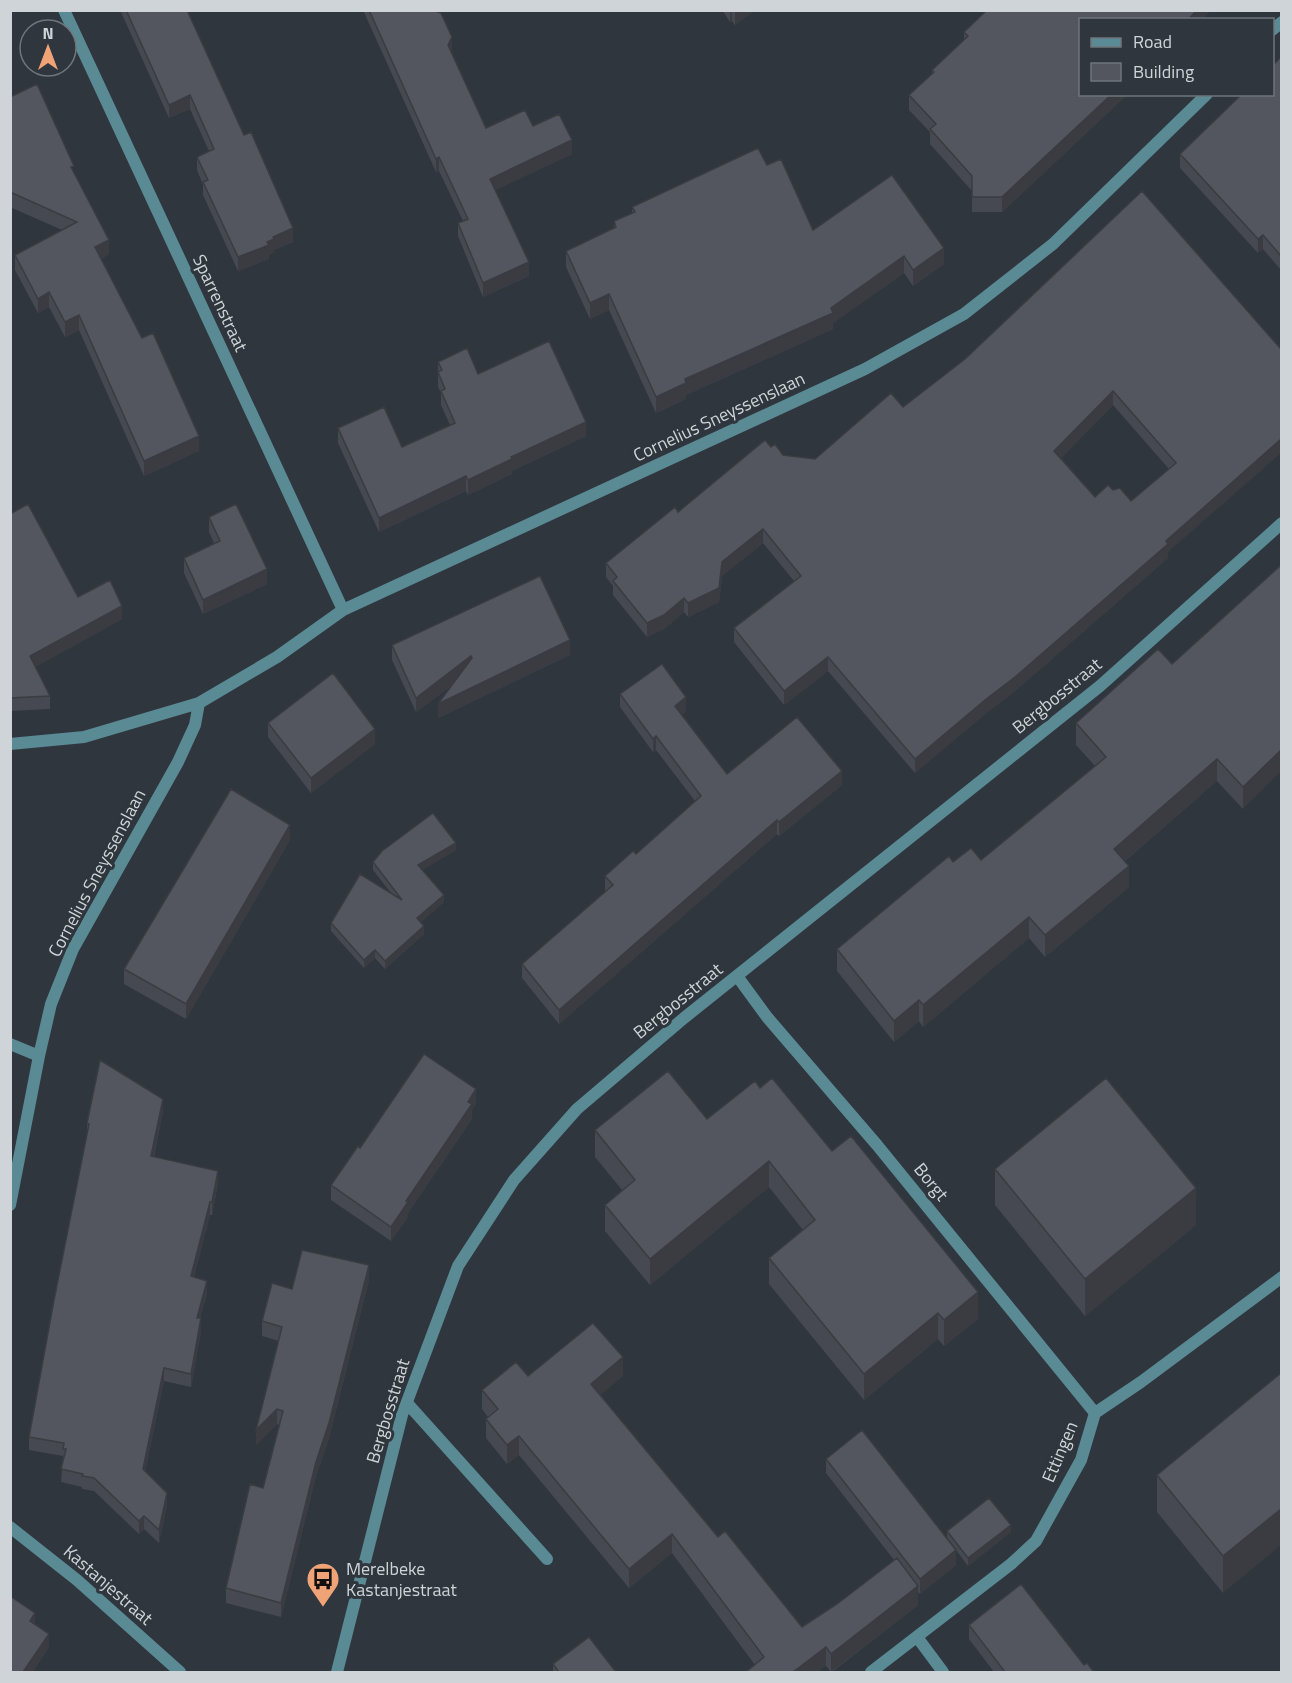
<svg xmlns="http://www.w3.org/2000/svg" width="1292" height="1683" viewBox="0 0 1292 1683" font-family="'Titillium Web',sans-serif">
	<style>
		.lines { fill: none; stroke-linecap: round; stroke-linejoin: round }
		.service { stroke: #5a8a94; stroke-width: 12 }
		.minor { stroke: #5a8a94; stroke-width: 12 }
		.wall { fill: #474952; fill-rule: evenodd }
		.shaded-wall { fill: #3a3c42 }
		.building { fill: #53555f; stroke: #3a3c42; stroke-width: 1.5; fill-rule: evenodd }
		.labels { text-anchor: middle; stroke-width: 6; stroke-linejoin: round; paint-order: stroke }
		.street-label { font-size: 18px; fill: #cfd4d9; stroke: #2f363e }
		.poi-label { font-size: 18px; fill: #cfd4d9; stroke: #2f363e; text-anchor: start }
	</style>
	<rect width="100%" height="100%" fill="#2f363e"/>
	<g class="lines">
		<!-- service -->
		<path class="service" d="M407,1403L547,1559"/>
		<!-- minor -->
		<path class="minor" d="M64,10L343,610
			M1272,30L1282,22
			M10,744L84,737L199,703
			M737,976L767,1017L877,1145L1095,1413
			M10,1044L39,1056
			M10,1205L39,1056L51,1004L73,949L178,762L195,725L199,703L277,657L343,610L865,369L964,314L1053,244L1207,94
			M10,1527L77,1580L180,1672
			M917,1637L943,1672
			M337,1672L402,1415L458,1266L514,1180L577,1109L684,1018L1100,686L1282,523
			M871,1672L1011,1564L1036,1541L1081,1460L1095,1413L1141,1382L1282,1277"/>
	</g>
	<!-- wall -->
	<path class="wall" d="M120,10H187L293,242L274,250V252L269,255V259L238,271L203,195V185L197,170V157L209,151L190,109L169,118Z
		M363,10H432L452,51L451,53L486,128L533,126L572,154L495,190L529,276L483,297L458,236V223L463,221L439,171L436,172Z
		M722,10H755L735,25L732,21L730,22Z
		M987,10H1211L1202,20H1080V94H1128L1002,212H972V191L930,144V132L909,110V95L932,74V70L964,40V32Z
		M1281,57V270L1263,249L1258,253L1180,168V154Z
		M10,97L74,173L109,254L101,259L199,451L144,476L79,330L65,337L49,307L38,313L15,270V255L62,230L10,207Z
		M767,165L813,230L944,264L913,286L904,273L833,323V329L686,395V399L656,413L609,310L590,319L566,267V251L614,228V221L632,213V207Z
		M1281,349L1168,552V558L1015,691L985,714L915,773L828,671L784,705L734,642V628L794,581L763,543L722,576L719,602L688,617L684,612L664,629L647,637L613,595V586L606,577V563L771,447L783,455L815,459L903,407ZM1113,405L1169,469L1131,501L1113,490L1095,497L1061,458Z
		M438,362L478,374L586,436L512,471V474L468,495L466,491L379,532L338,443V428L402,447L450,425L441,405V393L438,387Z
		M10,514L78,597L122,619L35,667L50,696V709L10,711Z
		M209,517L267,584L203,614L184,573V558L214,543L209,532Z
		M1281,565L1243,809L1217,781L1125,861L1129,887L1045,957L1029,938L923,1027L919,1021L894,1042L837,971V949L953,862L981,860L1095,766L1076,745V723L1172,664Z
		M392,645L570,655L438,718L451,686L416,712L392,660Z
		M620,694L686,711L682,715L727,774L842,785L779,836L777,834L559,1024L522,978V964L606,891L605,890V876L636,854L695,801L656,750L653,752L620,707Z
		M268,723L375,744L311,793L268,737Z
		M290,840L186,1019L124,984V969Z
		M456,850L422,870L444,902L421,922L424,934L385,969L375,958L364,968L331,931V923L391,893L373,870V862Z
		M760,1088L832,1151L978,1319L944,1346L938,1339L864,1400L769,1284V1258L803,1230L769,1187L650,1285L605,1231V1205L622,1190L595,1157V1130L707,1119Z
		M476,1104L472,1110V1119L408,1213V1217L391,1241L331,1200V1185L360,1148Z
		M163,1111L154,1157L218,1184L212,1215H210L194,1277L207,1294L200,1318L201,1331L191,1387L164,1381L145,1472L167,1505L159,1543L144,1529L139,1534L94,1491L82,1489V1487L61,1482L63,1456L29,1450V1437L87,1136V1123Z
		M995,1169L1196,1225L1085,1316L995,1205Z
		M369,1280L329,1438L316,1476L281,1617L226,1603V1588L263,1488L279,1425L277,1424L256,1445L279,1341L262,1336V1321L292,1289Z
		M1281,1373L1223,1593L1157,1512V1475Z
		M528,1376H623L600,1395L718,1537L802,1627L837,1604L894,1560L826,1473V1459L956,1565L920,1594L918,1592V1605L832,1672H831L826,1666L755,1665L672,1553L629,1588L519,1455L507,1464L486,1438V1419L488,1417L482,1409V1390Z
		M947,1531L1011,1532L968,1566L947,1538Z
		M969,1625L1084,1665L1094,1672H994L969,1639Z
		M553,1664L616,1672H553Z"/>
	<!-- shaded-wall -->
	<path class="shaded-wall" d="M730,10H732V21L730,22Z
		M737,10H755L735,25V12Z
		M1197,10H1211L1202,20H1188Z
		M452,37V51L448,59V45Z
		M1112,94H1128L1002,212V197Z
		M190,95V109L169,118V105Z
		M572,140V154L490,193V179Z
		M439,157V171L436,172V159Z
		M293,228V242L274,250V252L269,255V259L238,271V257L267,242L273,237Z
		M1263,235V249L1258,253V239Z
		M109,240V254L95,262V247Z
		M944,248V264L913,286V270Z
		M904,256V273L833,323V329L686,395V399L656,413V397L685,379L831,308Z
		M529,262V276L483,297V283Z
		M49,292V307L38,313V299Z
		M609,294V310L590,319V303Z
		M79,315V330L65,337V322Z
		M1113,391V405L1054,465V451Z
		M586,422V436L512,471V474L468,495V480L511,457Z
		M199,436V451L144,476V461Z
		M1281,439V453L1168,552V558L1015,691L985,714L915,773V759Z
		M466,476V491L379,532V518Z
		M763,529V543L722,576L719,602L688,617V603L722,562Z
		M267,569V584L203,614V600Z
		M684,598V612L664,629L647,637V623Z
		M122,606V619L30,670V656Z
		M570,640V655L438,718V704Z
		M471,656V671L416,712V698Z
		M828,657V671L784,705V691Z
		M686,697V711L675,720V706Z
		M375,729V744L311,793V778Z
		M656,736V750L653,752V739Z
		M1281,750V771L1243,809V787Z
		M1217,759V781L1114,870V849Z
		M842,771V785L779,836V822Z
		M777,820V834L559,1024V1010Z
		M290,825V840L186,1019V1004Z
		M456,843V850L418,873V865Z
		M1129,866V887L1045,957V935Z
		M444,895V902L417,926V918Z
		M1029,917V938L923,1027V1005Z
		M424,926V934L385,969V961Z
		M375,950V958L364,968V960Z
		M919,1000V1021L894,1042V1021Z
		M476,1089V1104L472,1110V1119L408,1213V1217L391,1241V1227Z
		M163,1099V1111L151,1169V1156Z
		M769,1161V1187L650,1285V1259Z
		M218,1171V1184L212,1215V1202Z
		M1196,1188V1225L1085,1316V1279Z
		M210,1202V1215L191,1289V1276Z
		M369,1265V1280L329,1438L316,1476L281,1617V1603L316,1462Z
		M207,1281V1294L197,1331V1318Z
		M978,1292V1319L944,1346V1320Z
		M938,1313V1339L864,1400V1374Z
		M201,1318V1331L191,1387V1374Z
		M623,1357V1376L591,1403V1384Z
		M164,1368V1381L143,1482V1469Z
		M277,1409V1424L256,1445V1430Z
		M519,1436V1455L507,1464V1445Z
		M167,1493V1505L159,1543V1530Z
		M1281,1509V1545L1223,1593V1556Z
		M144,1516V1529L139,1534V1521Z
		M1011,1525V1532L968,1566V1558Z
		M672,1534V1553L629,1588V1569Z
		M956,1550V1565L920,1594V1579Z
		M918,1586V1605L831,1672V1654Z
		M35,1613V1628L30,1621Z
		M49,1634V1648L33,1672H23Z
		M826,1647V1666L818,1672H793Z"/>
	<!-- building -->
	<path class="building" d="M126,10H187L244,135L251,132L293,228L273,237L274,239L267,242L269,245L238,257L203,182L208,180L197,157L214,149L190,95L169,105Z
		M369,10H432L441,13L452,37L448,45L486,128L525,110L533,126L559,114L572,140L490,179L529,262L483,283L458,223L468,219L439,157L436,159Z
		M987,10H1197L1188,20H1080V94H1112L1002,197H972V176L930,129L936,124L909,95L934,72L932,70L968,36L964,32Z
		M1281,57V256L1263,235L1258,239L1180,154L1242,94H1272V66Z
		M37,84L74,166L71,167L109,240L95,247L142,338L153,333L199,436L144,461L79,315L65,322L49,292L38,299L15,255L77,222L10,192V97Z
		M758,148L767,165L781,159L813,230L892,175L944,248L913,270L904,256L831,308L833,313L685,379L686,383L656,397L609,294L590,303L566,251L616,227L614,221L635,212L632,207Z
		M1142,191L1281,349V439L1166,541L1168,544L1015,677L985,700L915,759L828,657L784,691L734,628L801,576L763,529L722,562L719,588L688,603L684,598L664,615L647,623L613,581L617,577L606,563L675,507L678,512L765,440L771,447L775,444L783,455L815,459L891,393L903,407L965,359ZM1113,391L1176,463L1131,501L1120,488L1113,490L1108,485L1095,497L1054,451Z
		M549,341L586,422L511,457L512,459L468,480L466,476L379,518L338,428L384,407L402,447L455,423L441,391L445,389L438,372L442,370L438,362L467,348L478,374Z
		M28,504L78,597L110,580L122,606L30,656L50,696L10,698V514Z
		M236,504L267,569L203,600L184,558L220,541L209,517Z
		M1281,565V750L1243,787L1217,759L1114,849L1129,866L1045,935L1029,917L923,1005L919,1000L894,1021L837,949L949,856L953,862L971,848L981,860L1106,757L1076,723L1158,649L1172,664Z
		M540,576L570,640L438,704L472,658L471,656L416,698L392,645Z
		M662,664L686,697L675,706L727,774L797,717L842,771L779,822L777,820L559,1010L522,964L613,885L605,876L633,851L636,854L701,796L656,736L653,739L620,694Z
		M333,673L375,729L311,778L268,723Z
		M231,789L290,825L186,1004L124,969Z
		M433,813L456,843L418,865L444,895L417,918L424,926L385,961L375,950L364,960L331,923L360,874L402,900L373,862L382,851Z
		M424,1054L476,1089L468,1102L472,1104L406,1201L408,1202L391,1227L331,1185L358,1146L360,1148Z
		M100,1060L163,1099L151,1156L218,1171L212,1202H210L191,1276L207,1281L197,1318H201L191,1374L164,1368L143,1469L167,1493L159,1530L144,1516L139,1521L94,1478L82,1476L83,1474L61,1469L66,1449H63L64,1443L29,1437L54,1300L89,1124L87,1123Z
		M668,1071L707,1119L755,1081L760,1088L772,1078L832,1151L851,1136L978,1292L944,1320L938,1313L864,1374L769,1258L815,1220L769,1161L650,1259L605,1205L635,1180L595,1130Z
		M1106,1078L1196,1188L1085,1279L995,1169Z
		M302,1250L369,1265L329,1423L316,1462L281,1603L226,1588L250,1484L263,1488L283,1411L277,1409L256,1430L282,1327L262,1321L272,1283L292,1289Z
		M593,1323L623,1357L591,1384L718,1537L725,1531L802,1627L837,1604L897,1558L918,1586L831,1654L826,1647L793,1672H746L764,1657L672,1534L629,1569L519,1436L507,1445L486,1419L498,1409L482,1390L516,1362L528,1376Z
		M1281,1373V1509L1223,1556L1157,1475Z
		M862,1430L956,1550L920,1579L826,1459Z
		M989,1498L1011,1525L968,1558L947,1531Z
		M1021,1584L1084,1665L1087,1663L1094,1672H1005L969,1625Z
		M10,1596L35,1613L30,1621L49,1634L23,1672H10Z
		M589,1637L616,1672H559L553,1664Z"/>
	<!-- icons -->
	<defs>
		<g id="bus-pin" transform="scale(1.725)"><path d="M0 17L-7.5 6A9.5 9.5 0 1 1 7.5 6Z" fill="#efa377" stroke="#2f363e"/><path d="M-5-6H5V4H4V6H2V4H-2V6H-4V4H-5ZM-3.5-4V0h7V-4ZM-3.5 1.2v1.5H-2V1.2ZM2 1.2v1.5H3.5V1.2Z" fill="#111"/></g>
	</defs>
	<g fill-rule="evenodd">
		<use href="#bus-pin" x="323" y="1579"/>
	</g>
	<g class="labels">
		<!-- street labels -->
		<g class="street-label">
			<text transform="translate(220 303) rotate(65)" y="6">Sparrenstraat</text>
			<text transform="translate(719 417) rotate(-25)" y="6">Cornelius Sneyssenslaan</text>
			<text transform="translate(1057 696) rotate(-39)" y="6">Bergbosstraat</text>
			<text transform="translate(97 873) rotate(-62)" y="6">Cornelius Sneyssenslaan</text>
			<text transform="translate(678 1001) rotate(-39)" y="6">Bergbosstraat</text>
			<text transform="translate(931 1182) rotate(51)" y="6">Borgt</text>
			<text transform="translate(388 1411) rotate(-73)" y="6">Bergbosstraat</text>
			<text transform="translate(1060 1452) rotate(-67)" y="6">Ettingen</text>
			<text transform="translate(108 1585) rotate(41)" y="6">Kastanjestraat</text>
		</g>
		<!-- poi labels -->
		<g class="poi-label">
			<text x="346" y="1575">Merelbeke<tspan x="346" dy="21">Kastanjestraat</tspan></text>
		</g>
	</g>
	<!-- border -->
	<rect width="1292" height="1683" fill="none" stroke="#cfd4d9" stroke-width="24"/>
	<!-- legend -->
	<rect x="1079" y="18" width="195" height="78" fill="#2f363e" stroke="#6f757c" stroke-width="1.5"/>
	<rect x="1091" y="38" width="30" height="9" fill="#5a8a94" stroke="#6f757c" stroke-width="1.5"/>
	<text x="1133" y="48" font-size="18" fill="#cfd4d9">Road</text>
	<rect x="1091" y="63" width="30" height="18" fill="#53555f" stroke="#6f757c" stroke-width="1.5"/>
	<text x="1133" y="78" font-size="18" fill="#cfd4d9">Building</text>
	<!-- north arrow -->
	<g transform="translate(48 48)"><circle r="28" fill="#2f363e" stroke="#6f757c" stroke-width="1.5"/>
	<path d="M0-4.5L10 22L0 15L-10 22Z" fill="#efa377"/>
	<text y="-9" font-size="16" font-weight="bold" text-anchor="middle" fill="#cfd4d9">N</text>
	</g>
</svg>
